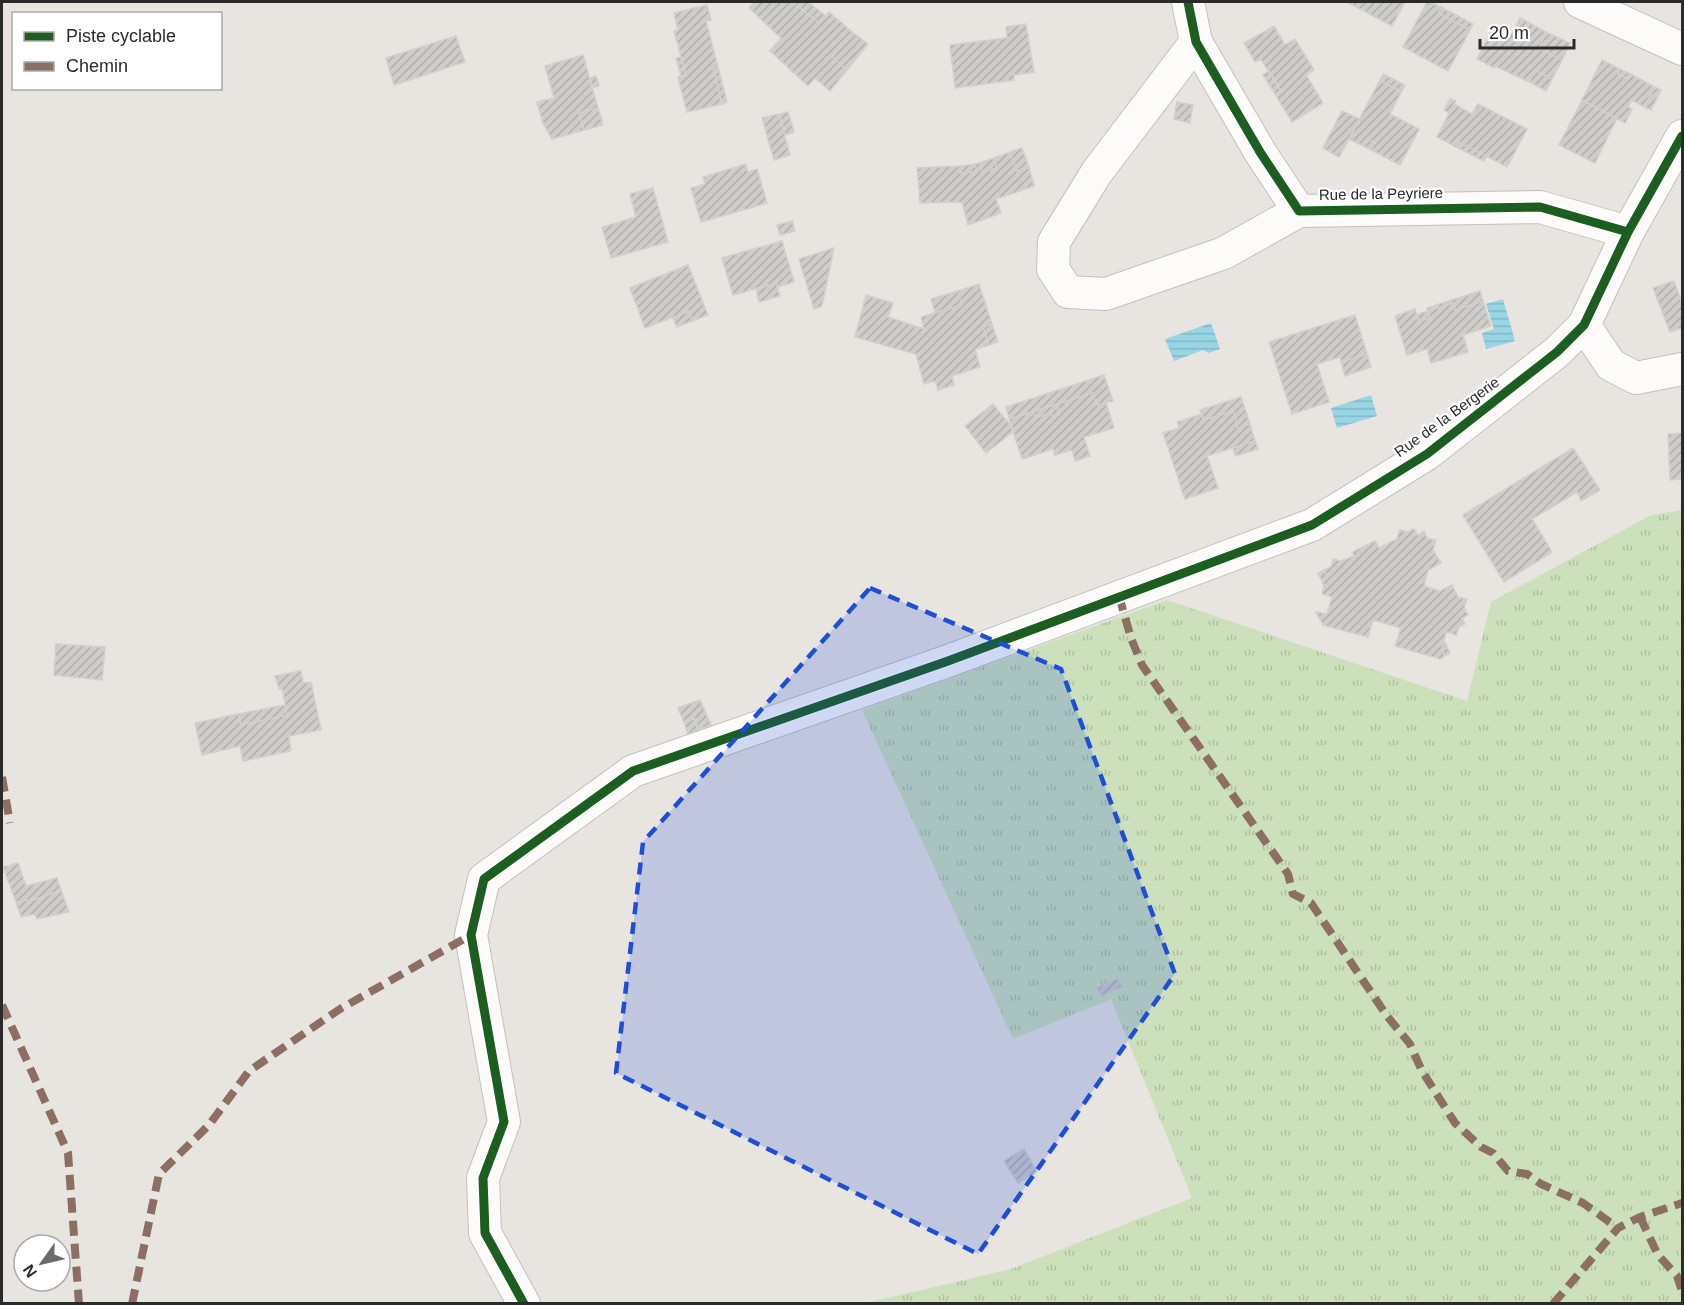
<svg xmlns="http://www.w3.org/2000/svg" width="1684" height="1305" viewBox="0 0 1684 1305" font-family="Arial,sans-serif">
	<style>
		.grass { fill: url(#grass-tufts) }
		.water { fill: url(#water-rules) }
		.building { fill: url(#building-hatch); stroke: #d3d0cc; stroke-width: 1.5 }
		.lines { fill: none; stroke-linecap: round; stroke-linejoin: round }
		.street-casing { stroke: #c2c1c1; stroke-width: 34 }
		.street { stroke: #fcfbfa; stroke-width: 32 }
		.quiet { stroke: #8d6e63; stroke-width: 8; stroke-dasharray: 15 8; stroke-linecap: butt }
		.cycleway-casing { stroke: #fff; stroke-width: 13 }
		.cycleway { stroke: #1b5e20; stroke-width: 9 }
		.marked { fill: #1d4ed8; fill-opacity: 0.2; stroke: #1d4ed8; stroke-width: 4.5; stroke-dasharray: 12 8; stroke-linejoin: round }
		.labels { text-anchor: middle; stroke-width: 4.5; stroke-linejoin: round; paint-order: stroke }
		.street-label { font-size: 15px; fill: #2a2a2a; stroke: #fff }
	</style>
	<defs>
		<pattern id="grass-tufts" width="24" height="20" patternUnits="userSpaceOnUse" patternTransform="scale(1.5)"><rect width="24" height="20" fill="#cce1bb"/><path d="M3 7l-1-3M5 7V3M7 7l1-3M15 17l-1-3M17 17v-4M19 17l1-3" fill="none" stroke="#afc1a1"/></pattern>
		<pattern id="water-rules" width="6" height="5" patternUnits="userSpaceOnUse" patternTransform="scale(1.5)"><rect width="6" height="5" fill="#99d5e4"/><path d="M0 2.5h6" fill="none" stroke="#84b7c4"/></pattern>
		<pattern id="building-hatch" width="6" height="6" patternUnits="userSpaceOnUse" patternTransform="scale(1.5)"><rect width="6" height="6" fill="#cfcdca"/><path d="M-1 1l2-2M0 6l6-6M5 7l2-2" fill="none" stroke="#b2b0ae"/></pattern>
	</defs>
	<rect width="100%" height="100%" fill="#e8e4e0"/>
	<!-- grass -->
	<path class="grass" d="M1682,510V1303H866L1011,1269L1192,1198L1111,999L1013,1039L862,710L1167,600L1467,701L1491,602L1651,515Z"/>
	<!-- water -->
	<path class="water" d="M1503,299L1515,341L1486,349L1482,333L1494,329L1486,304Z
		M1211,323L1220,349L1209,353L1203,350L1174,361L1165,339Z
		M1371,395L1377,416L1337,428L1331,408Z"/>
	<!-- building -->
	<path class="building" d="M754,2H793L819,23L829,12L852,32L832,57L847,70L830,91L815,78L808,86L770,51L781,38L749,8Z
		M793,2H808L826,16L819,23Z
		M1347,2H1405L1392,26Z
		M1427,2H1430L1441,7L1438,13L1470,30L1448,71L1403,47Z
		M707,5L711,20L706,21L718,67L713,68L722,104L687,112L678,77L686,75L674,31L678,30L674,13Z
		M1441,7L1473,24L1470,30L1438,13Z
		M1520,18L1528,22L1520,38L1512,34Z
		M1528,22L1546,32L1539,48L1562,60L1552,79L1535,70L1529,82L1495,66L1494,68L1477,59L1494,26L1520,38Z
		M1026,24L1034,72L1014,75V80L955,88L950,45L1007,38L1006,27Z
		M1274,26L1285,45L1295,39L1314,70L1306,75L1323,103L1292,122L1275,94L1281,91L1261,59L1255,62L1244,43Z
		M852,32L868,44L847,70L832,57Z
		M1546,32L1570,43L1562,60L1539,48Z
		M456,36L465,62L394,85L386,58Z
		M583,55L598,108L579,113L584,130L552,139L543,123L537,102L554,98L545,66Z
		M681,57L686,75L681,76L676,58Z
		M1602,60L1620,69L1618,74L1628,79L1631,74L1655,87L1644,107L1632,100L1628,107L1632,109L1625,123L1582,100Z
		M718,67L727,102L722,104L713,68Z
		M1620,69L1631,74L1628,79L1618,74Z
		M1535,70L1552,79L1546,91L1529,82Z
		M1269,71L1281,91L1275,94L1263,75Z
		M1383,74L1405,85L1401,92L1380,80Z
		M596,76L599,86L592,88L589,78Z
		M1380,80L1401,92L1390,114L1419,129L1400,165L1371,150L1375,143L1367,138L1363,146L1349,139Z
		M1655,87L1661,90L1651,110L1644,107Z
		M1450,99L1456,101L1449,113L1444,110Z
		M1582,100L1617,118L1595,163L1559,145Z
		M1177,102L1193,105L1190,123L1174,119Z
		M1454,104L1472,114L1478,104L1527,129L1507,167L1459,142L1456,147L1437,137Z
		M598,108L603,125L584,130L579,113Z
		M1342,111L1360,119L1339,157L1323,148Z
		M788,112L794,132L785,135L779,114Z
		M779,114L790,155L774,160L762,118Z
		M1367,138L1375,143L1371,150L1363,146Z
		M1459,142L1486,156L1484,161L1456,147Z
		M1022,148L1029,167L1017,171L1010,152Z
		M1010,152L1017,171L1029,167L1034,186L996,199L1001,213L968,225L962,202L920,203L917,168L961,166V173L977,172L975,164L979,163L983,172L997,168L994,158Z
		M994,158L997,168L983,172L979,163Z
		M746,164L748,172L757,169L767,203L701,222L691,188L705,184L703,177Z
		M975,164L977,172L961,173V166Z
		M653,188L668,242L611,258L602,227L636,217L630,194Z
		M792,221L795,231L780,235L777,225Z
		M782,241L794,282L777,287L776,283L733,295L722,258Z
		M834,248L822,306L814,309L799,259Z
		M688,265L708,315L692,321L689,311L645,328L630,288Z
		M1674,281L1682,303V328L1670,332L1653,288Z
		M776,283L780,296L759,302L756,289Z
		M979,284L992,324L983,327L989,345L975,349L980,367L952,376L954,385L938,390L935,381L924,384L916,354L855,337L866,295L893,303L888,317L924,329L921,317L962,305L958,291Z
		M958,291L962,305L935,313L931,299Z
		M1480,291L1483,301L1455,310L1453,303L1428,311L1427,308Z
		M1483,301L1491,326L1463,335L1468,352L1431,363L1427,349L1407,355L1395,316L1415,309L1419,321L1430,318L1428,311L1453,303L1455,310Z
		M689,311L692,321L677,327L673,318Z
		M1428,311L1430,318L1419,321L1416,315Z
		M1355,315L1367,354L1341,362L1340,357L1317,364L1329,402L1292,414L1269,342Z
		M992,324L998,342L989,345L983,327Z
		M1367,354L1371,367L1345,376L1341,362Z
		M1104,375L1113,401L1097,405L1092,393L1009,419L1006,407Z
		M1092,393L1097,405L1106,403L1114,428L1084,437L1090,456L1075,461L1072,450L1055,455L1053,449L1022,459L1009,419L1033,412L1035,418L1050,413L1052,416L1059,414L1057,404Z
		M1241,397L1250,424L1238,428L1233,411L1204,420L1200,410Z
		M993,404L1012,427L1014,431L986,453L965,426Z
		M1057,404L1059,414L1052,416L1050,413L1035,418L1033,412Z
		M1233,411L1238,428L1250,424L1255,441L1207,456L1218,488L1185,499L1163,433L1179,428L1177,422L1202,414L1204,420Z
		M1682,433V479L1670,480L1668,434Z
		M1255,441L1258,449L1235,456L1233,448Z
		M1573,448L1600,490L1581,501L1577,492L1532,519L1552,552L1504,582L1463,515Z
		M1414,529L1418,535L1424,531L1427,538L1436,540L1433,550L1441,563L1428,570L1424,586L1440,591L1452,585L1458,597L1467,599L1464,608L1468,615L1462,618L1465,624L1459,627L1456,635L1446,632L1442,649L1445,656L1440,659L1395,646L1401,628L1373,620L1368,637L1323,625L1316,612L1327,614L1332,597L1322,594L1324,586L1322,581L1328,577L1324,570L1331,567L1333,559L1341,561L1354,556L1352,552L1375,541L1379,548L1397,539L1400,530L1407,532Z
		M1324,570L1328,577L1322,581L1318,573Z
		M1444,641L1450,653L1445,656L1442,649Z
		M56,644L105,647L102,680L54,675Z
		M301,671L303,683L311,682L321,730L289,736L291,751L243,761L240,746L202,755L195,723L238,714L241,725L287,715L282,688L279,689L275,676Z
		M700,700L711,725L698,730L694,718L684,722L678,708Z
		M285,705L287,715L241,725L238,714Z
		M694,718L698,730L688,734L684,722Z
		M18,863L26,886L57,878L61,890L37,899L16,902L3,867Z
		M61,890L69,912L37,919L35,914L21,917L16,902L37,899Z
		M1118,978L1122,987L1101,996L1097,988Z
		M1024,1149L1037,1172L1018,1183L1004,1161Z"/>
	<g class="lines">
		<!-- street casing -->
		<g class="street-casing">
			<path id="street" d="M1188,2L1196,42L1260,152L1299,211L1540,207L1628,232
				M1580,2L1682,49
				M1196,42L1097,172L1054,242L1053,269L1068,292L1106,294L1224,253L1299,211
				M1584,325L1611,365L1636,378L1682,369
				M524,1304L485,1233L483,1178L504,1122L471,935L484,879L633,771L948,661L1312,525L1427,454L1557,352L1584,325L1628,232L1682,136"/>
		</g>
		<!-- street -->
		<use href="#street" class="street"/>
		<!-- quiet -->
		<path class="quiet" d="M1119,596L1131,638L1142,665L1288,874L1293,894L1311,903L1387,1016L1410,1044L1422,1071L1455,1123L1481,1147L1493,1153L1508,1171L1527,1174L1541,1184L1583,1203L1618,1228
			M2,777L10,823
			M2,1005L68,1153L79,1304
			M1640,1217L1658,1255L1677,1276L1682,1291
			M132,1304L159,1174L209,1125L249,1071L340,1009L471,935
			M1553,1304L1618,1228L1640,1217L1682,1203"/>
		<!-- cycleway casing -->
		<g class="cycleway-casing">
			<path id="cycleway" d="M1188,2L1196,42L1260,152L1299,211L1540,207L1628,232
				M524,1304L485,1233L483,1178L504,1122L471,935L484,879L633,771L948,661L1312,525L1427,454L1557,352L1584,325L1628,232L1682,136"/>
		</g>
		<!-- cycleway -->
		<use href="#cycleway" class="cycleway"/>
	</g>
	<!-- marked area -->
	<path class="marked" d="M870,588L1061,669L1175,974L978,1254L616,1073L643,842Z"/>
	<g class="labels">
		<!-- street labels -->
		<g class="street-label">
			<text transform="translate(1381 194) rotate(-1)" y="5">Rue de la Peyriere</text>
			<text transform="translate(1447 417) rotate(-36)" y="5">Rue de la Bergerie</text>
		</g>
	</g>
	<!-- border -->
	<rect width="1684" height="1305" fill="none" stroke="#2a2a2a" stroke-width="6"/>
	<!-- legend -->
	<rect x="12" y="12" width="210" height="78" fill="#ffffff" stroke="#aaaaaa" stroke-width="1.5"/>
	<rect x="24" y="32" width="30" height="9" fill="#1b5e20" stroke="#aaaaaa" stroke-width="1.5"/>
	<text x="66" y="42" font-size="18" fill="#2a2a2a">Piste cyclable</text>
	<rect x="24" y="62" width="30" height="9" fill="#8d6e63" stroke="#aaaaaa" stroke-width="1.5"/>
	<text x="66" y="72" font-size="18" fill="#2a2a2a">Chemin</text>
	<!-- north arrow -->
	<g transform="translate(42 1263) rotate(236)"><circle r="28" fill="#ffffff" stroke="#aaaaaa" stroke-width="1.5"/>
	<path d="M0-4.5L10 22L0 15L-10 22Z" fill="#6c6b6a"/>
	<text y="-9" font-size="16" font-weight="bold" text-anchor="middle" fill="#2a2a2a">N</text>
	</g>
	<!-- scale -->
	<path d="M1480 39v9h94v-9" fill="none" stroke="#2a2a2a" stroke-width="3"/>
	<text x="1489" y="39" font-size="18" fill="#2a2a2a" stroke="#ffffff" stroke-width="4.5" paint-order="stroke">20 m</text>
</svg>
